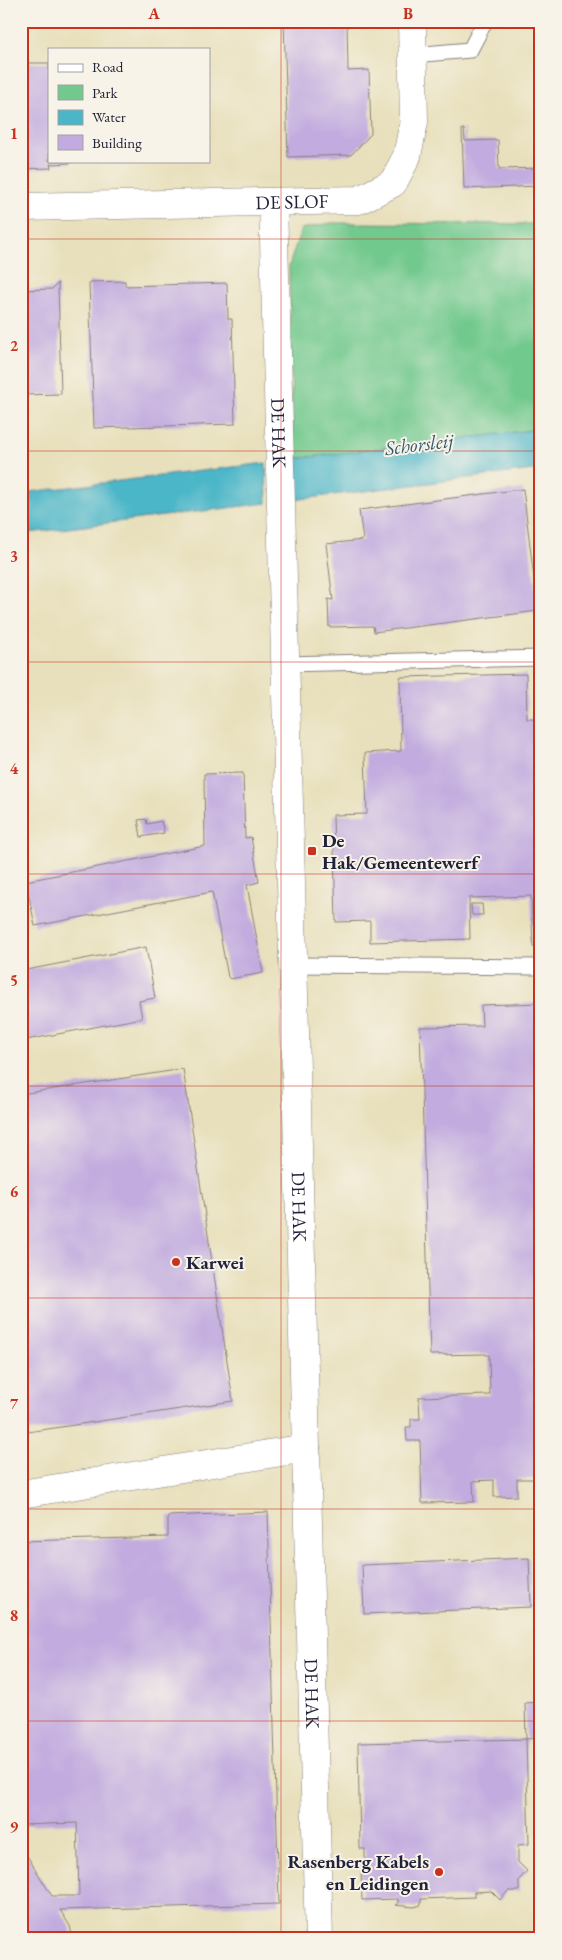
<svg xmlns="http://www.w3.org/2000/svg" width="562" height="1960" viewBox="0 0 562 1960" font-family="'EB Garamond',serif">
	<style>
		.green { fill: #72c98e; stroke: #4a7664 }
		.water { fill: #4bb6c8; stroke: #366c82 }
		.building { fill: #c2acdf }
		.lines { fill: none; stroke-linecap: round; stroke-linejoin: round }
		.lane-casing { stroke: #85817c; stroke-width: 17 }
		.street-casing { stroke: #85817c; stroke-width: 29 }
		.lane { stroke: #fff; stroke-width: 15 }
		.street { stroke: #fff; stroke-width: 28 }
		.grid { fill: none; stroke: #c8321e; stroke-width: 1; stroke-opacity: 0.55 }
		.poi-dot { fill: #c8321e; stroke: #f7f3e8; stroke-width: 2 }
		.labels { text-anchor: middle; stroke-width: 4; stroke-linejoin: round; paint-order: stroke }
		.street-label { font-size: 19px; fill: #22223b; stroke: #f7f3e8 }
		.poi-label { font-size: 19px; font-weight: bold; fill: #22223b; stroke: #f7f3e8; text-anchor: start }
		.water-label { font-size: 20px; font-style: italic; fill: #30566c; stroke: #f7f3e8 }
		.neatline { fill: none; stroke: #c8321e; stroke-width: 2 }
		.grid-label { font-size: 16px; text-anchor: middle; font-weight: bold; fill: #c8321e }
	</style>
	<rect width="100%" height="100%" fill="#f7f3e8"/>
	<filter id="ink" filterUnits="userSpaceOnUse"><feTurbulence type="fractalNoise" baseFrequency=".02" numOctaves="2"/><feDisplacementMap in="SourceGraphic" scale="10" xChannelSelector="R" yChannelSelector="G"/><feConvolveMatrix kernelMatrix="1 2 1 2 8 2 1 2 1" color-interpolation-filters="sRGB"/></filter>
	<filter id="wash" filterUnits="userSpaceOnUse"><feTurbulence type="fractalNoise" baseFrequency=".0096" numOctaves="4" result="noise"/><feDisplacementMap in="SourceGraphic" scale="20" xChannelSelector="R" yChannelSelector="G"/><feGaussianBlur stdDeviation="1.12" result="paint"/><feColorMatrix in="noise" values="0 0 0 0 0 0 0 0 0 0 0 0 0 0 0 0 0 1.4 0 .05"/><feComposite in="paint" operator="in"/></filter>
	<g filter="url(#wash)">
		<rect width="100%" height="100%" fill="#e8e0bc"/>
		<!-- green -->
		<path class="green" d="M331,223L541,224V429L293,459L289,266L301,229Z"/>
		<!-- water -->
		<path class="water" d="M541,429V469L293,500V459Z
			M266,463L267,503L21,534V493Z"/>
		<g id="blocks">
			<!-- building -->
			<path class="building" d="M284,21H347L348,71L369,70L371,134L351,155L288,157Z
				M21,63H49V161H71V163L50,164L51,168L21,169Z
				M462,129H464L465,141L498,140L499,169L541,168V186L464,189Z
				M125,281V286L227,283L228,319H232L235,424L94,428L89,282Z
				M58,283L61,394L21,395V290L52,289Z
				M523,489L538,611L374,632L373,626L329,627L328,599L333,600L326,544L363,540L359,510Z
				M526,674L527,719H541V946H533L531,896L469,898L470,939L370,942V921L336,922L333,815L367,814L365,753L401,751L400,677Z
				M243,773L245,838L251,837L259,882L247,885L263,973L230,979L228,977L212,892L35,926L26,881L205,846L204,774Z
				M146,819L147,824L161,821L164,833L141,837L138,820Z
				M471,904H482L483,915H472Z
				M146,947L155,998L139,1001L142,1018L21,1041V971Z
				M541,1003V1479H517V1496L494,1497V1480L473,1481L474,1502L422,1503L420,1441H407L406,1427H411V1419H420L419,1397L490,1395L489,1355H486V1354L430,1355L420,1027L482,1026L481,1005Z
				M183,1069L233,1401L21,1433V1094Z
				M268,1512L279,1904L60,1910L70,1926L73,1939H21V1846L52,1896H79L77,1823L21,1825V1541L168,1537V1516Z
				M529,1558L531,1607L364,1614L362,1565Z
				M539,1702L540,1738L526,1739L525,1703Z
				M526,1739L529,1844L518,1845V1862L527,1871L519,1880V1891H508L500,1900L491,1891L474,1892V1897L421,1899V1905L414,1907L395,1905L398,1904V1899L362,1900L361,1866H365V1849H360L358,1743Z"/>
		</g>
	</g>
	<g filter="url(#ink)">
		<use href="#blocks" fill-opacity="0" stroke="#85817c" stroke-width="1"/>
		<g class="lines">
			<!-- lane casing -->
			<g class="lane-casing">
				<path id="lane" d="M413,55L470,50L485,21
					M285,664L541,658
					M293,965L541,967"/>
			</g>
			<!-- street casing -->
			<g class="street-casing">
				<g id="street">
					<path id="s1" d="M273,202L319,1939"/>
					<path id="s2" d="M21,207L359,200L393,183L407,156L414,122L412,21"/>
					<path d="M21,1494L306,1448"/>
				</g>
			</g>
			<!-- lane -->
			<use href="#lane" class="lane"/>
			<!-- street -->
			<use href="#street" class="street"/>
		</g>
	</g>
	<!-- grid -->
	<path class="grid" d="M281,21V1939M21,239H541M21,451H541M21,662H541M21,874H541M21,1086H541M21,1298H541M21,1509H541M21,1721H541"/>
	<!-- markers -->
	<g class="poi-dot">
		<rect x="307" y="846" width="10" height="10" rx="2.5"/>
		<circle cx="176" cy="1262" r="5"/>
		<circle cx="439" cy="1872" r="5"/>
	</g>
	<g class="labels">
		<!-- street labels -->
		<g class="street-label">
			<text dy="7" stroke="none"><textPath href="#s2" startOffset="271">DE SLOF</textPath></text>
			<text dy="7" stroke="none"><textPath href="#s1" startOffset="231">DE HAK</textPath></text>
			<text dy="7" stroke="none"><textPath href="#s1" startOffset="1005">DE HAK</textPath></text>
			<text dy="7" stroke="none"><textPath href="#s1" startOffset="1492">DE HAK</textPath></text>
		</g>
		<!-- poi labels -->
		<g class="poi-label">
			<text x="322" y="847">De<tspan x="322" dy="22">Hak/Gemeentewerf</tspan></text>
			<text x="186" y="1269">Karwei</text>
			<text x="429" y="1868" text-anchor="end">Rasenberg Kabels<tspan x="429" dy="22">en Leidingen</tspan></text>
		</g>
		<!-- water labels -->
		<g class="water-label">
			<text transform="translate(419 444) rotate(-7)" y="7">Schorsleij</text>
		</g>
	</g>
	<!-- margin -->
	<rect width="562" height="1960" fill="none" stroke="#f7f3e8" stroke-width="55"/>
	<!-- legend -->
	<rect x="48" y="48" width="162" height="115" fill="#f7f3e8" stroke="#a29fa3"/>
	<rect x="58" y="64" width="25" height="8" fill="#ffffff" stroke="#a29fa3"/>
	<text x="92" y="72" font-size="15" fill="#22223b">Road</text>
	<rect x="58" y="85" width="25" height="15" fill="#72c98e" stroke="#a29fa3"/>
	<text x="92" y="98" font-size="15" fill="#22223b">Park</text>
	<rect x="58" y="110" width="25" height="15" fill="#4bb6c8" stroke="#a29fa3"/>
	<text x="92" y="122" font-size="15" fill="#22223b">Water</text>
	<rect x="58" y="135" width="25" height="15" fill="#c2acdf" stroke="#a29fa3"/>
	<text x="92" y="148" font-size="15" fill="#22223b">Building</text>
	<rect x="28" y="28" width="506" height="1904" class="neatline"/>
	<g class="grid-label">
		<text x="154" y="19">A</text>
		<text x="408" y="19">B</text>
		<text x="14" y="139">1</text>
		<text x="14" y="351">2</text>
		<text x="14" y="562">3</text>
		<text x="14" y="774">4</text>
		<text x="14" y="986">5</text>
		<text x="14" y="1197">6</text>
		<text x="14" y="1409">7</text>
		<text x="14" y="1621">8</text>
		<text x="14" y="1832">9</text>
	</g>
</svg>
